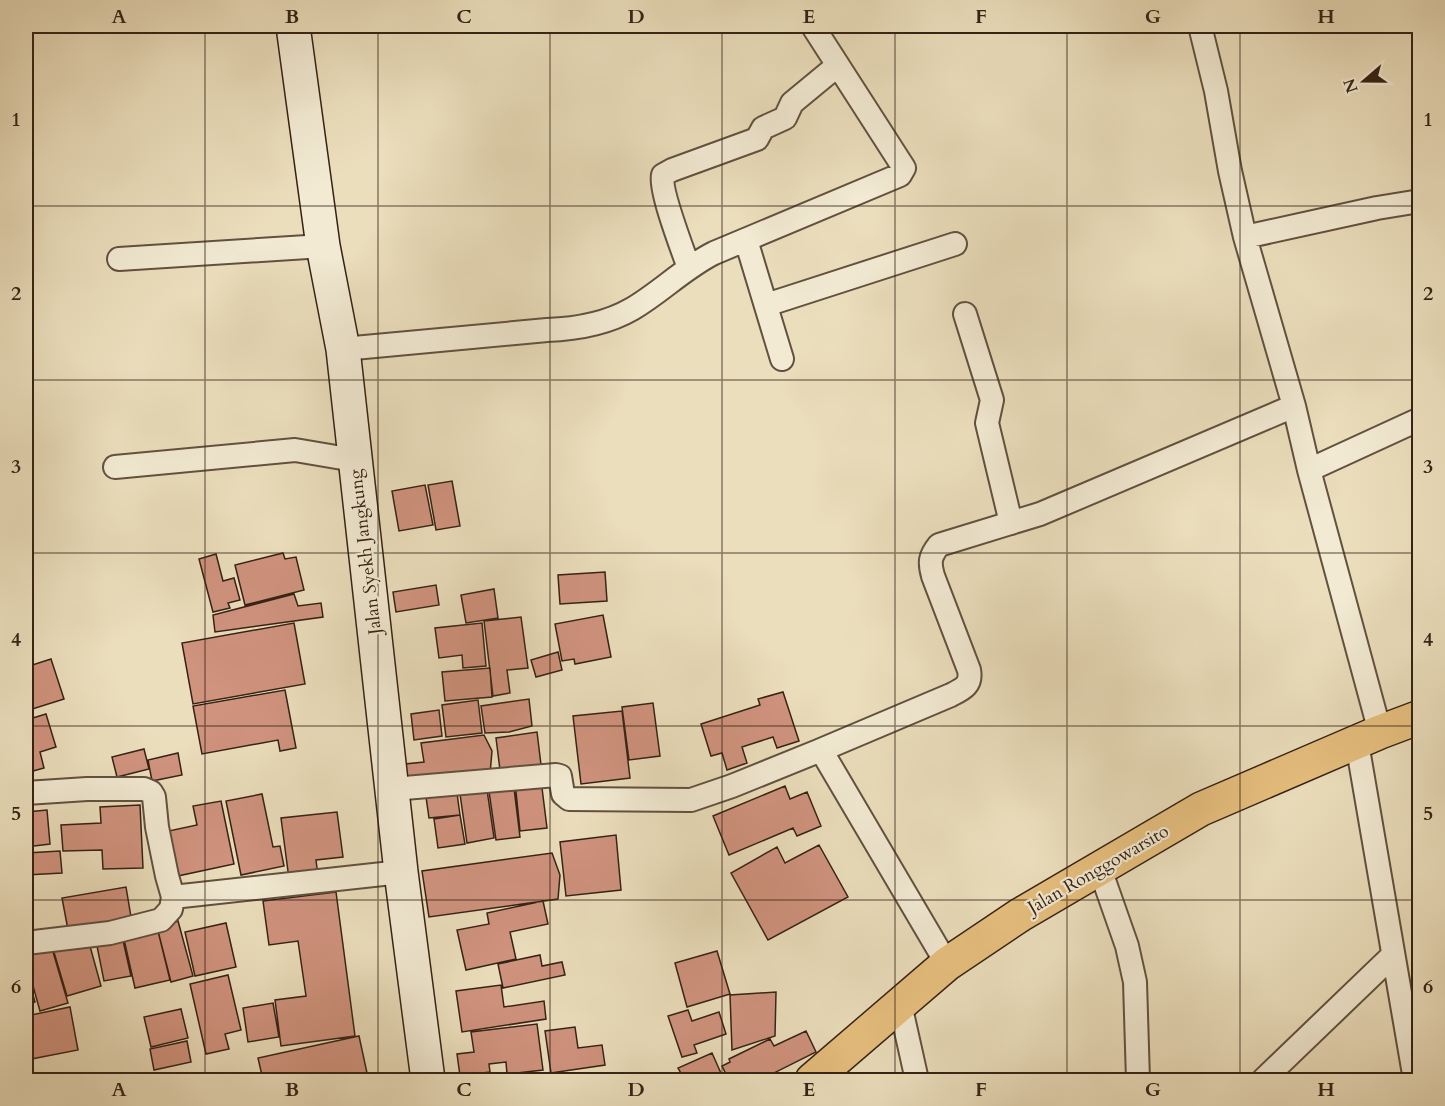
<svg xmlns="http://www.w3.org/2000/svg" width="1445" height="1106" viewBox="0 0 1445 1106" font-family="Cardo,serif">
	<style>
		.building { fill: #d0937e; stroke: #352215; stroke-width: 1.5 }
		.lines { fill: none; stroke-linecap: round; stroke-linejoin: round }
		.street-casing { stroke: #62513f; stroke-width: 26 }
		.secondary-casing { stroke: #352215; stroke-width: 36 }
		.primary-casing { stroke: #352215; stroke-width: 36 }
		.street { stroke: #f2ead3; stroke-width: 22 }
		.secondary { stroke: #f2ead3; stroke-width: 33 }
		.primary { stroke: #e6bf7e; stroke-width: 33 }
		.grid { fill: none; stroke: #352215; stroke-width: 1.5; stroke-opacity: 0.55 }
		.labels { text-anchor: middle; stroke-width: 4.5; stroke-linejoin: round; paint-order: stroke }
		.street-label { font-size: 18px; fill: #352215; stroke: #f2ead3 }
		.neatline { fill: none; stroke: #352215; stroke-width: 2 }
		.grid-label { font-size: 20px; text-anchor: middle; font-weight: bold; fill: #352215 }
	</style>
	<rect width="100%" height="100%" fill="#ebdebc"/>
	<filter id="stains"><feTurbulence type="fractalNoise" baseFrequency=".00333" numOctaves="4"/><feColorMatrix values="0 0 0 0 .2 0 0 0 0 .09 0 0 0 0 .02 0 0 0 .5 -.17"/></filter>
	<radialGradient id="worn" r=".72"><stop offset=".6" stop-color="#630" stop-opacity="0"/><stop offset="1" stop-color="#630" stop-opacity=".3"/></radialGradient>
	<!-- building -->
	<path class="building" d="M452,481L460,526L436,530L428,485Z
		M425,485L433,525L399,531L392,491Z
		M283,553L285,559L296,557L304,590L245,605L235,565Z
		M216,554L223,581L234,578L240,600L228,603L230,608L213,612L199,559Z
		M605,572L607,601L560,604L558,575Z
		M436,585L439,605L396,612L393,592Z
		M494,589L498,618L466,623L461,595Z
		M294,594L298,606L321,603L323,617L215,632L213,615Z
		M603,615L611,657L575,664L574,659L562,661L555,624Z
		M521,617L528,668L507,670L510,693L493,696L484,621Z
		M294,623L305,684L193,704L182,643Z
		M482,623L486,666L463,668L462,655L439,658L435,628Z
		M558,652L562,670L536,677L531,660Z
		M51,659L64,699L26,711V667Z
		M490,668L492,697L445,701L442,672Z
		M285,690L296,748L280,751L278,740L202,754L193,706Z
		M783,692L799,741L777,748L773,737L742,747L747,763L727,770L722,753L711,756L701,724L760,705L758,699Z
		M529,699L532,726L509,732L485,733L481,706Z
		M478,700L482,733L446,737L442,705Z
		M653,703L660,756L629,760L622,707Z
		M439,710L442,736L414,740L411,714Z
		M622,711L630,778L581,784L573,716Z
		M46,714L56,747L40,752L44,768L26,773V720Z
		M537,732L542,773L501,778L496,738Z
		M484,735L492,751L490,774L408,786L405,764L424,762L421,743Z
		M144,749L149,769L117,777L112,757Z
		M178,753L182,775L152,781L148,760Z
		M513,780L520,837L496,840L488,784Z
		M541,780L547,828L520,831L515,782Z
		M486,783L494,838L467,843L459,787Z
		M456,786L460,815L429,818L425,790Z
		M785,786L790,799L807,792L821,826L797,836L793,828L729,855L713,816Z
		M262,794L273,847L280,846L284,866L241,875L226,801Z
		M221,801L234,864L173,877L164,832L197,825L193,806Z
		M140,805L143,868L103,869L102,850L63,851L61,825L101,823L100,807Z
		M47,810L50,844L26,847V812Z
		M337,812L343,857L316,860L318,876L289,879L281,818Z
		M460,815L465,844L438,848L434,819Z
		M616,835L621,890L566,896L560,842Z
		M819,845L848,897L768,940L731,873L777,847L785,863Z
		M60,851L62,873L26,875V853Z
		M552,853L560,875L558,899L429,917L422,871Z
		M126,887L132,923L69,935L62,898Z
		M336,892L355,1036L281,1046L275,1000L306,996L298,941L269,945L263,901Z
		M543,901L548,924L510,932L516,959L466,970L457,930L489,924L487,913Z
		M178,921L193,976L171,982L157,927Z
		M226,923L236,967L195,976L185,932Z
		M157,927L170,980L135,988L123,935Z
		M122,936L131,976L104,981L96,941Z
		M88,939L101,986L67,996L53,949Z
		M51,945L68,1003L40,1011L26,961V953Z
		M717,951L730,994L687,1007L675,963Z
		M540,955L542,966L562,962L565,975L503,988L498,964Z
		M26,970L35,1002L26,1005Z
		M228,975L241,1030L225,1034L229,1049L206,1054L190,984Z
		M501,985L504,1007L544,1001L546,1019L462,1032L456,991Z
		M776,992L775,1036L732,1050L730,995Z
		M273,1003L279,1037L248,1042L243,1008Z
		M70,1007L78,1050L26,1060V1016Z
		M181,1009L188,1038L151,1047L144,1017Z
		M688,1010L692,1021L719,1012L726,1034L694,1045L697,1053L682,1057L668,1016Z
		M537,1024L543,1070L507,1074L506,1062L489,1064L490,1072L460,1076L457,1054L474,1052L471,1032Z
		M575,1027L578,1048L602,1045L605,1065L551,1073L545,1031Z
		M806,1031L816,1052L760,1080H729L722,1066L730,1062L729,1059L770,1039L774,1046Z
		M359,1036L367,1073L353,1076L354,1080H263L258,1058Z
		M187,1041L191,1062L154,1070L150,1049Z
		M712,1053L724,1080H676L683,1077L678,1068Z
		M259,1075L261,1080H243L242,1079Z"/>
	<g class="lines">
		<!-- street casing -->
		<g class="street-casing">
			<path id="street" d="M1200,26L1216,91L1230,171L1245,237L1294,406L1309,470L1380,732
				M1245,237L1377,208L1420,201
				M746,240L782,359
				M119,259L323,246
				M689,268C683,251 659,189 663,175L672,170L757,139L763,128L785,118L792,103L838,65
				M766,305L955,244
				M965,314L992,400L987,423L1011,523
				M343,349L547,330C576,329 606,324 632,309C661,292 684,268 714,253L900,175L904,168L814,28
				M115,467L295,450L354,460
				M1309,470L1420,419
				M1357,743L1415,1080
				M393,789L556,775L560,776L563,794L569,799L691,800L732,786L821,750
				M26,793L87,789H144L151,792L154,797L157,827L167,876L173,897L401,872
				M1100,869L1127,946L1135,982L1138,1080
				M26,943L110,933L161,920L171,909L173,897
				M947,964L821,750L951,695C963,689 972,685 969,670L933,576C929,562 930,556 939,545L1040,514L1294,406
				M900,1004L917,1080
				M1263,1080L1393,955"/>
		</g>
		<!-- secondary casing -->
		<g class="secondary-casing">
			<path id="secondary" d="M293,26L323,246L343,349L401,872L428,1080"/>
		</g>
		<!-- primary casing -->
		<g class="primary-casing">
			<path id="primary" d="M812,1080L947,964L1020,915L1201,809L1380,732L1420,717"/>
		</g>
		<!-- street -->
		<use href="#street" class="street"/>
		<!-- secondary -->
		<use href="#secondary" class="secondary"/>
		<!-- primary -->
		<use href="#primary" class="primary"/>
	</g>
	<!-- grid -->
	<path class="grid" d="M205,26V1080M378,26V1080M550,26V1080M722,26V1080M895,26V1080M1067,26V1080M1240,26V1080M26,206H1420M26,380H1420M26,553H1420M26,726H1420M26,900H1420"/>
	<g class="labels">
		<!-- street labels -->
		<g class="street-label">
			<text transform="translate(365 552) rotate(-97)" y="6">Jalan Syekh Jangkung</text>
			<text transform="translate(1098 869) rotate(-30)" y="6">Jalan Ronggowarsito</text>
		</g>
	</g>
	<!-- margin -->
	<rect width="1445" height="1106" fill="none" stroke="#ebdebc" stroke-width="66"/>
	<!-- north arrow -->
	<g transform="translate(1364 81) rotate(250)" stroke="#f2ead3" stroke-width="4.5" paint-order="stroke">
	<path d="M0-4.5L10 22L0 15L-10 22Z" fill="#352215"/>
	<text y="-9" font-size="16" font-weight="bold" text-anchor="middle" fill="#352215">N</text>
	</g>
	<rect x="33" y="33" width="1379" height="1040" class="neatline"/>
	<g class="grid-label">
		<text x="119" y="23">A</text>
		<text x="292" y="23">B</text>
		<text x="464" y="23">C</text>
		<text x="636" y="23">D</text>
		<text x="809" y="23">E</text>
		<text x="981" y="23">F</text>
		<text x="1153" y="23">G</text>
		<text x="1326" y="23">H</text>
		<text x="16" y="126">1</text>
		<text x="1428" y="126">1</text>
		<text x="16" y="300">2</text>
		<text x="1428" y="300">2</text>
		<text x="16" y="473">3</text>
		<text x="1428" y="473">3</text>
		<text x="16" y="646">4</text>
		<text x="1428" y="646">4</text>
		<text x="16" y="820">5</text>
		<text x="1428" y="820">5</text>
		<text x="16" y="993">6</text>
		<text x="1428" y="993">6</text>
		<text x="119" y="1096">A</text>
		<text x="292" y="1096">B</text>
		<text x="464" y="1096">C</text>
		<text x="636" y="1096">D</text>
		<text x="809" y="1096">E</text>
		<text x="981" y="1096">F</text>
		<text x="1153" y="1096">G</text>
		<text x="1326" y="1096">H</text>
	</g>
	<rect width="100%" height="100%" filter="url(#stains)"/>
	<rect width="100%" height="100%" fill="url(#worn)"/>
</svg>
